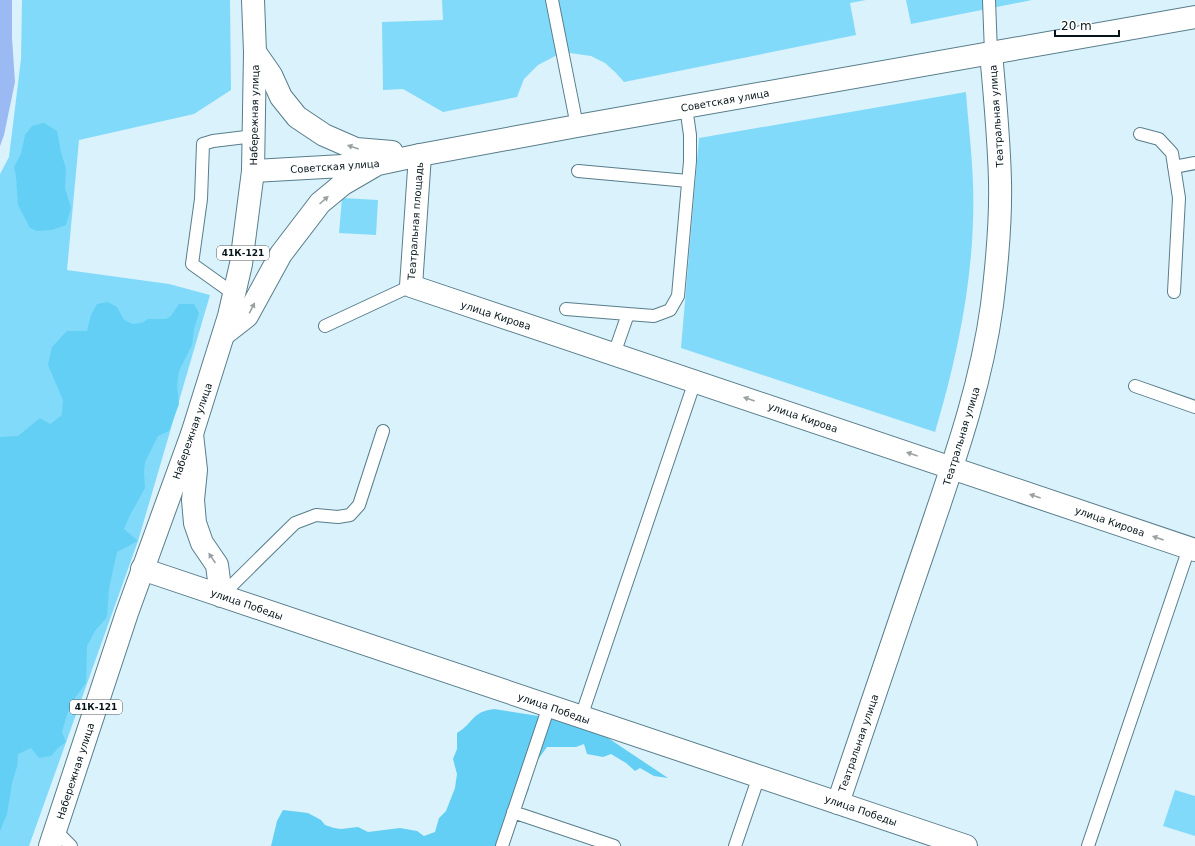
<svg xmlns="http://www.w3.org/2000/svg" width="1195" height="846" viewBox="0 0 1195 846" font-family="'DejaVu Sans',sans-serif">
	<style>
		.green { fill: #82dafa }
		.forest { fill: #63cff4 }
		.water { fill: #9bbaf4 }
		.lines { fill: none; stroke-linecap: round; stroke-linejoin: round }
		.service-casing { stroke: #587d8b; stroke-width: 14 }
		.minor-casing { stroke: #587d8b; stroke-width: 24 }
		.tertiary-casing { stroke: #587d8b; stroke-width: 24 }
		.primary-casing { stroke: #587d8b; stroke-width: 24 }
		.service { stroke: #fff; stroke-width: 12 }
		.minor { stroke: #fff; stroke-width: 22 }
		.tertiary { stroke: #fff; stroke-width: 22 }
		.primary { stroke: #fff; stroke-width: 22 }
		.oneway { fill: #9ba1a3 }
		.labels { text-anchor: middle; stroke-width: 3; stroke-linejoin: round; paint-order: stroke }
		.shield { fill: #fff; stroke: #515b5f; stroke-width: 1 }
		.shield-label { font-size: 9px; font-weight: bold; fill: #06151a }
		.street-label { font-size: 10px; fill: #06151a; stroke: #fff }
	</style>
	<rect width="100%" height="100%" fill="#daf2fb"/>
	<!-- green -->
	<path class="green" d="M22,0H230L231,90L194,114L79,140L67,270L169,284L210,295L138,541L29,846H0V174L9,157L21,59Z
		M442,0H866L850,3L856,35L624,82L615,72L605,63L591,56L563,52L538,65L524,79L517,97L443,112L403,89L383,90L382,22L443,20Z
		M906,0H1032L911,24Z
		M966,92C968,122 972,152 973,183C976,267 959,352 935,432L681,348L699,138Z
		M342,198L378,200L376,235L339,233Z
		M1175,790L1195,796V836L1163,826Z"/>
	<!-- forest -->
	<path class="forest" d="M44,123L57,131L61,152L66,169L65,188L71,208L66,225L52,230L37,231L30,228L18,205L16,176L14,167L21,154L25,135L32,126Z
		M108,302L117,307L124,320L133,324L142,323L148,319H166L171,316L179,304H194L199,313L194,329L192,345L179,371L177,386L179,404L169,431L158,436L145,462L144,472L145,488L130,515L124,529L138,541L117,552L109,588L107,617L95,631L87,646L86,683L72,702L66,718L62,732L66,742L58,748L51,756L39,758L31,748L18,754L17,767L12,783L7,814L0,831V437L18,436L40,418L50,424L62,415L63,400L48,365L52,347L67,331H87L91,315L97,304Z
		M494,709L558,719L608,738L668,778L654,776L640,768L635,771L626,763L611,754L603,757L587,754L584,744L576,747H547L526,776L529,789L503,846H271L277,821L283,810L308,813L321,820L325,825L334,828L341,829L358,827L368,832L400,828L417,831L424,836L435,832L439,818L446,811L455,788L457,774L453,759L457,749V733C474,723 471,712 494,709Z"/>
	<!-- water -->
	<path class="water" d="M0,0H12V38L15,82L4,135L0,146Z"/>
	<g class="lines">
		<!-- service casing -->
		<g class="service-casing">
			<path id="service" d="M552,0L577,126
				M989,0L991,53
				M1140,134L1159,139L1172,153L1179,198L1174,292
				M1174,167L1195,163
				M578,171L688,181
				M234,294L192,264L201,199L203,144L213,141L254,136
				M566,309L628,314
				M325,326L411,286
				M614,354L628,314L654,316L670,310L678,296L690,161V135L686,107
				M1135,386L1195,407
				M221,596L295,523L316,515L338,517L350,515L359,505L383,431
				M581,717L695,381
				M513,812L614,846
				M55,830L71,846
				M502,846L549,706
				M735,846L759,776
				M1088,846L1189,548"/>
		</g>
		<!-- minor casing -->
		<g class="minor-casing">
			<path id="minor" d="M420,155L411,286L1195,550
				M838,803C868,715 897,628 927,541C953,464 981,387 992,305C997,264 1001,223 1000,181C999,139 995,96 991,53"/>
		</g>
		<!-- tertiary casing -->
		<g class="tertiary-casing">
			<path id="tertiary" d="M255,52L271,75L281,97L297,117L324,135L356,149L392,152
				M253,171L378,164L420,155L577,126L1195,17
				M224,334L247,316L281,254L320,203L343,184L374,166
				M192,434L196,470L193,500L195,523L202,543L217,565L221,596
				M142,569L966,846"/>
		</g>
		<!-- primary casing -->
		<g class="primary-casing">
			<path id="primary" d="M50,846L127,613L192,434L229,316L241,264L253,171L255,52L253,0"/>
		</g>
		<!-- service -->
		<use href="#service" class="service"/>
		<!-- minor -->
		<use href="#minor" class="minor"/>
		<!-- tertiary -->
		<use href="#tertiary" class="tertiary"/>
		<!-- primary -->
		<use href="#primary" class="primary"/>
	</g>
	<!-- one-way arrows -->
	<defs><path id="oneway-solid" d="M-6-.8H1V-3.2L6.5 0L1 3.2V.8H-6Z"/></defs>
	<g class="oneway">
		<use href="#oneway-solid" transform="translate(353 147) rotate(-161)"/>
		<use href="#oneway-solid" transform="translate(324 200) rotate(-42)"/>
		<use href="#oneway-solid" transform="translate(252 308) rotate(-63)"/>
		<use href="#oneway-solid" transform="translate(749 399) rotate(-161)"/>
		<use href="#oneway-solid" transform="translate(912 454) rotate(-161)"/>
		<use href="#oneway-solid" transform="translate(1035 496) rotate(-161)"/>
		<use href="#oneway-solid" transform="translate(1158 538) rotate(-161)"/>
		<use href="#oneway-solid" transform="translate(212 558) rotate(-124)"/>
	</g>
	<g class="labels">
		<!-- shield labels -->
		<g class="shield">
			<rect x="217" y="246" width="52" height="14" rx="3"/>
			<rect x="70" y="700" width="52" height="14" rx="3"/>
		</g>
		<g class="shield-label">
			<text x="243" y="256">41К-121</text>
			<text x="96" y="710">41К-121</text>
		</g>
		<!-- street labels -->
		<g class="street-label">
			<text transform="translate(725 100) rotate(-10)" y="4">Советская улица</text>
			<text transform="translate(254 115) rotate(-89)" y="4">Набережная улица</text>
			<text transform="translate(996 116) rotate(-94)" y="4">Театральная улица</text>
			<text transform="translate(335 166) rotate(-4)" y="4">Советская улица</text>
			<text transform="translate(415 221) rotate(-86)" y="4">Театральная площадь</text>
			<text transform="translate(496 315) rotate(18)" y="4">улица Кирова</text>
			<text transform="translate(803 417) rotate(19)" y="4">улица Кирова</text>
			<text transform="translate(192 431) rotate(-71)" y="4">Набережная улица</text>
			<text transform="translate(961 436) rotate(-73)" y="4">Театральная улица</text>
			<text transform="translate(1110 521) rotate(19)" y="4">улица Кирова</text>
			<text transform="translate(247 604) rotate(19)" y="4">улица Победы</text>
			<text transform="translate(554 708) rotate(19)" y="4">улица Победы</text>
			<text transform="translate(858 743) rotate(-71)" y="4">Театральная улица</text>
			<text transform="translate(75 771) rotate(-72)" y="4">Набережная улица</text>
			<text transform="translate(861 810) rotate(19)" y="4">улица Победы</text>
		</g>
	</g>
	<!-- scale -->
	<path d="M1055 30v6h64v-6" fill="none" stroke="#06151a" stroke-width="2"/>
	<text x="1061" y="30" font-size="12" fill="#06151a" stroke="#ffffff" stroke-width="3" paint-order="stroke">20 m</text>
</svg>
